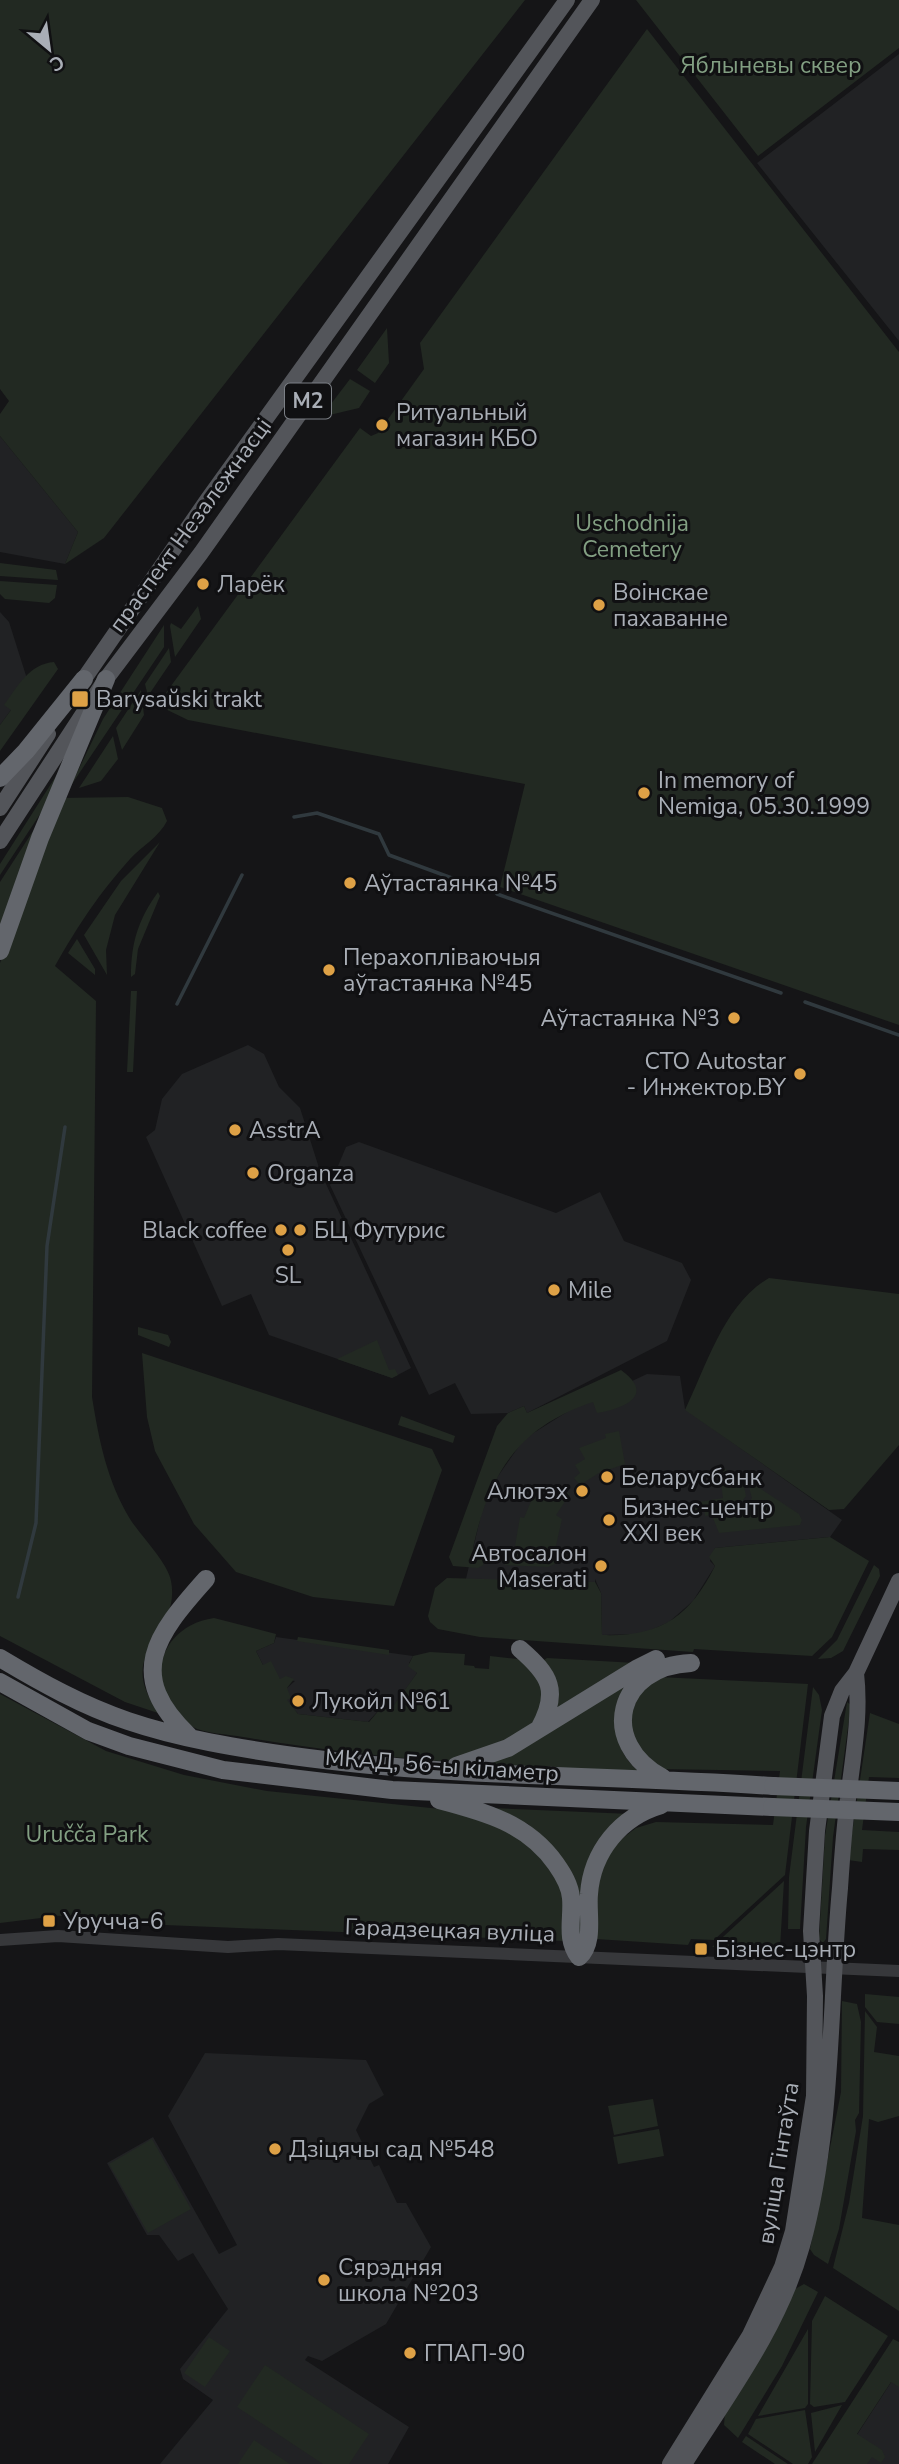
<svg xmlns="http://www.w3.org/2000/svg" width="899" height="2464" viewBox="0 0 899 2464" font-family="'Nunito Sans',sans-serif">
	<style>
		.built { fill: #212224 }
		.green { fill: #222922 }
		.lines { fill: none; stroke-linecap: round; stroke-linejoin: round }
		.stream { stroke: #30393e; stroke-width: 3.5 }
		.minor { stroke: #37383b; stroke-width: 12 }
		.major { stroke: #53555a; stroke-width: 16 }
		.highway { stroke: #63666c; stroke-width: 18 }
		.highway-bridge { stroke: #63666c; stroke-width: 18 }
		.poi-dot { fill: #dea146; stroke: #101012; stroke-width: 2.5 }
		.labels { text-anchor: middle; stroke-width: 6; stroke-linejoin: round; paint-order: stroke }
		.shield { fill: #101012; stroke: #7b7f85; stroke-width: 2 }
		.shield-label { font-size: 21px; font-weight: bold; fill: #a9aeb6 }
		.park-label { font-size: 23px; fill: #829f82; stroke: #101012 }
		.poi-label { font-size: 23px; fill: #a9aeb6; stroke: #101012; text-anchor: start }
		.street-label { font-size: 23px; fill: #a9aeb6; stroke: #101012 }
	</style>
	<rect width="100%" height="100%" fill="#151517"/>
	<!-- built -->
	<path class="built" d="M899,54V341L757,163Z
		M0,436L78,532L65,564L0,552Z
		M0,612L9,622L29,685L0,725Z
		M248,1045L264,1054L279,1087L300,1108L320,1171L411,1368L392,1378L269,1335L251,1294L222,1306L146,1137L155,1130L162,1099L182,1074Z
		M359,1142L556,1213L600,1192L624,1241L682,1263L691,1280L667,1341L527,1413L524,1406L508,1413L471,1414L455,1383L429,1395L330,1185L346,1147Z
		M647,1374L680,1376L685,1409L842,1520L830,1537L715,1548L710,1561L715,1566L693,1601L669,1622L642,1634L602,1635L601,1593L595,1579V1588L465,1583L481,1515L491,1486L524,1439L570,1410Z
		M276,1637L413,1656L409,1663L417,1673L394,1706L386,1702L368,1722L298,1714L286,1700L287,1688L295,1681L280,1679L263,1665L256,1651L274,1643Z
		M205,2053L366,2060L384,2095L369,2104L356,2130L374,2167L379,2165L397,2203H406L431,2247L386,2324L322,2361L308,2356L305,2360L409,2427L388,2464H160L213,2400L183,2379L180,2369L228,2309L193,2253L178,2261L159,2235H147L107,2163L153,2137L219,2254L237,2245L168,2116Z
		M899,2370V2464H838L851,2444Z"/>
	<!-- green -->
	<path class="green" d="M0,0H525L104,538L65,564L78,532L0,436V414L9,401L0,389Z
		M636,0H899V48L758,156Z
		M647,29L899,352V1025L500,887L525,784L188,720L157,705L360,428L371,436L378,433L424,369L420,343Z
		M387,328L389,363L375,383L357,370Z
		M350,379L370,391L359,408L321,417Z
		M0,563L56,570L58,580L0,576Z
		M0,581L57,585L55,598L49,603L5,599L0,594Z
		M198,606L201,619L175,657L170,626L171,623L181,629Z
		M164,625V647L70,787L103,719Z
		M169,648L171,662L148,696L145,684Z
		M54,662L58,669L0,751V725L11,710L4,705C18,686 29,664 54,662Z
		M141,690L144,715L122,750L116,728Z
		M113,736L118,759L101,781L79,788Z
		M70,754L52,796L0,875V864Z
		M128,797L162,808L167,821C159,837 142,846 130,859C98,895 79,924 55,966L96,1001L92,1397C99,1440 107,1481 130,1519C141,1536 168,1563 171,1581C182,1636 110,1653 161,1714L125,1702L0,1636V963L60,798Z
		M53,800L0,937V882Z
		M160,842L115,915L106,950L107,975L84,935L121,881Z
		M158,892L160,896L138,949L135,974L131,977C131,943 138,920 158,892Z
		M77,939L95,969V975L68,953Z
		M131,991H137L133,1072H127Z
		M769,1278L899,1294V1445L844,1509L829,1510L685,1410C707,1365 724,1304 769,1278Z
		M138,1327L168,1335L171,1342L169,1347L138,1335Z
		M377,1340L389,1370L395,1369L398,1375L392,1378L337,1359Z
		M142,1353L432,1449L442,1470L394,1606L313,1597L236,1572L194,1524L155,1451L147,1417Z
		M621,1370C657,1396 622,1409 597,1413L593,1402C518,1427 489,1474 473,1548L485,1554L483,1565L478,1568L453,1566L449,1557L497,1426L508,1413L524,1406L527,1413Z
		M401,1416L455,1436L453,1443L398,1425Z
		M619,1431L625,1464L599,1473L580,1485L574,1478L580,1473L575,1465L585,1459L579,1448L606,1438L605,1434Z
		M724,1468L743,1481L746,1496L735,1511L705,1516L704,1509L681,1512L680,1505L723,1498L720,1475Z
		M747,1480L799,1514L802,1520L800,1525L719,1533L713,1518L741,1513L752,1498Z
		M562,1488L570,1494L556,1515L562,1519L555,1550L561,1551L557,1563L548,1567L505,1565L503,1555L514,1552L520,1517L524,1518L534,1494L544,1499L550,1490L557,1494Z
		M830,1537L869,1561L832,1637L812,1656L694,1649L693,1652L480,1637L438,1629L430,1622L428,1616L435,1588L447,1578L595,1582L601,1593L602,1635C659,1637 689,1618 715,1566L709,1557L715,1548Z
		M874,1565L879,1569L880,1576L843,1651L831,1658L818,1659L837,1640Z
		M214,1618L276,1634L274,1643L256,1651L263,1665L271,1661L280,1679L286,1676L294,1679L287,1688L291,1698L287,1700L298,1714L369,1722L386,1702L394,1705L417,1673L408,1666L413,1656L430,1652L465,1654L464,1665L474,1666L475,1668L489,1669L490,1656L518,1659L539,1677L544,1704L528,1732L456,1760L439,1761C374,1756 308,1748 243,1737C228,1734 205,1734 191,1726C142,1694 154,1627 214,1618Z
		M298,1637L389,1650V1655L297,1641Z
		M547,1658L636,1663L557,1713L544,1660Z
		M658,1677L808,1684L785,1875L714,1940L691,1939L688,1945L596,1939V1879L602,1863L620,1840L636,1828L656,1822L773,1825L780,1771L658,1769L641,1756L628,1725L638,1695Z
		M628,1681C613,1715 609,1746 639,1772L477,1765Z
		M813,1687L819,1695L822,1710L806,1827L800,1929H788L789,1877Z
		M0,1694L106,1751L184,1775L267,1791L450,1810L509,1829L548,1862L567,1902L564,1941L165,1925L158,1921L44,1915L41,1918L0,1923Z
		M847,1702L851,1705L833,1837L826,1939L823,1943L819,1939L825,1836Z
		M870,1713L899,1724V1778L869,1777L862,1830L899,1832V1850L863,1849L862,1862L848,1860Z
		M493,1808L631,1814L606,1835L582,1935H578L577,1886L550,1844L528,1824Z
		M784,1881L780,1948L712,1947Z
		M865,1994L899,1997V2024L877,2022L865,2007Z
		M842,2001L857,2004L861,2022L859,2113L855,2120L856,2131L839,2229L828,2264L814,2255L810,2249L841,2092Z
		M865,2011L877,2027L874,2052L899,2056V2116L878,2122L869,2119L862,2218L899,2225V2311L833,2268L849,2203L863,2116Z
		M653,2099L658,2126L614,2135L608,2106Z
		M659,2129L664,2156L618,2164L613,2137Z
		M152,2139L191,2209L148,2233L109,2164Z
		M804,2284L818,2292L782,2366L738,2438L724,2425L725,2412L795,2289Z
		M825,2296L888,2336L845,2402L814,2407L810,2404L812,2321Z
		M808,2329V2404L805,2408L758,2416Z
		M209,2337L230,2351L205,2387L184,2373Z
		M893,2339L899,2342V2387L891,2382L857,2434L882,2450L885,2457L881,2463L872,2457L867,2464H812Z
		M265,2365L369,2434L349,2464H323L237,2407Z
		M842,2405L815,2452L811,2413Z
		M805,2410L812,2457L808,2464H793L748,2434L756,2419Z
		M746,2436L788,2464H775L742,2442Z
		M254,2440L290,2464H238Z"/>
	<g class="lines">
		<!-- stream -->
		<path class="stream" d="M294,817L317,813L379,834L389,855L479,888
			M497,894L781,993
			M805,1002L899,1035
			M177,1004L242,875
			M18,1597L36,1523L47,1246L65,1127"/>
		<!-- minor -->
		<path class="minor" d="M0,1940L58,1936L228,1947L278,1944L899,1971"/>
		<!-- major -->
		<path class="major" d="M77,689L208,499L567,0
			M0,808L48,734
			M0,841L106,679L201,553L592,0
			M670,2464L750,2335L782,2267L793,2231L814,2096L815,1996L811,1931L817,1831L832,1716L842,1691L856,1673L899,1581
			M684,2464C728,2395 780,2326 802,2246C834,2129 829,2008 840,1888C842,1858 844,1828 848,1799C853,1755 861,1716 856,1673"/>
		<!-- highway -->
		<path class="highway" d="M0,778L26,751L84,679
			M0,951L40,838L106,679
			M520,1649C550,1675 560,1691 539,1729
			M0,1658C40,1682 83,1706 128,1721C181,1739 238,1748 293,1756C452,1778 613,1775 773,1786
			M0,1682L88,1731L129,1746L223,1770L392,1790L772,1807
			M189,1736C125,1675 155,1636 206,1579
			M456,1766L508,1748L638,1668L656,1659
			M663,1778C597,1742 617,1666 691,1663
			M439,1800C485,1812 527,1823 556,1864C563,1874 570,1885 571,1898C573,1918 565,1939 579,1957C595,1943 587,1913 589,1894C592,1852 620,1817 661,1805"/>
		<!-- highway-bridge -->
		<path class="highway-bridge" d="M773,1786L899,1791
			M772,1807L899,1812"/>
	</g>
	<!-- markers -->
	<g class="poi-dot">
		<circle cx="382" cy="425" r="7"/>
		<circle cx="203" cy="584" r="7"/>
		<circle cx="599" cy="605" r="7"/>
		<rect x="71" y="690" width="18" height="18" rx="3.5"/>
		<circle cx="644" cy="793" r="7"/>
		<circle cx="350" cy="883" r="7"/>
		<circle cx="329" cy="970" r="7"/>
		<circle cx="734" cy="1018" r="7"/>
		<circle cx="800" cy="1074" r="7"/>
		<circle cx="235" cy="1130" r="7"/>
		<circle cx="253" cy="1173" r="7"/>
		<circle cx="281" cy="1230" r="7"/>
		<circle cx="300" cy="1230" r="7"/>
		<circle cx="288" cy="1250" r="7"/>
		<circle cx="554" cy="1290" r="7"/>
		<circle cx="607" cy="1477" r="7"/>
		<circle cx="582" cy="1491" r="7"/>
		<circle cx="609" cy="1520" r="7"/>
		<circle cx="601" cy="1566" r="7"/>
		<circle cx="298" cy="1701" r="7"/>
		<rect x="42" y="1914" width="14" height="14" rx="3.5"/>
		<rect x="694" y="1942" width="14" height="14" rx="3.5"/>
		<circle cx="275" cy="2149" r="7"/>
		<circle cx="324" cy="2280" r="7"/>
		<circle cx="410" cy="2353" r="7"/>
	</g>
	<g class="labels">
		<!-- shield labels -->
		<rect class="shield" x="285" y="383.5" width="46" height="35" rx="5"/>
		<g class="shield-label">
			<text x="308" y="408">М2</text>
		</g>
		<!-- park labels -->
		<g class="park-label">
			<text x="771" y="73">Яблыневы сквер</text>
			<text x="632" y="531">Uschodnija<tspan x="632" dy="26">Cemetery</tspan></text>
			<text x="87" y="1842">Uručča Park</text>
		</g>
		<!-- poi labels -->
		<g class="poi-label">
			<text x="396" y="420">Ритуальный<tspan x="396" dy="26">магазин КБО</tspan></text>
			<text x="217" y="592">Ларёк</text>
			<text x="613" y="600">Воінскае<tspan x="613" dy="26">пахаванне</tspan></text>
			<text x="96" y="707">Barysaŭski trakt</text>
			<text x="658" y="788">In memory of<tspan x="658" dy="26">Nemiga, 05.30.1999</tspan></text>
			<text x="364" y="891">Аўтастаянка №45</text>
			<text x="343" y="965">Перахопліваючыя<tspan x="343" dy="26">аўтастаянка №45</tspan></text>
			<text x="720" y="1026" text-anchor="end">Аўтастаянка №3</text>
			<text x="786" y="1069" text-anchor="end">СТО Autostar<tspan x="786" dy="26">- Инжектор.BY</tspan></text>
			<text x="249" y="1138">AsstrA</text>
			<text x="267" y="1181">Organza</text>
			<text x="267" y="1238" text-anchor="end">Black coffee</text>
			<text x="314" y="1238">БЦ Футурис</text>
			<text x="288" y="1283" text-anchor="middle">SL</text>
			<text x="568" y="1298">Mile</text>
			<text x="621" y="1485">Беларусбанк</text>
			<text x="568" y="1499" text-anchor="end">Алютэх</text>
			<text x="623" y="1515">Бизнес-центр<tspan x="623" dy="26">XXI век</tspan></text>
			<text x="587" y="1561" text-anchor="end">Автосалон<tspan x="587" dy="26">Maserati</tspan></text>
			<text x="312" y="1709">Лукойл №61</text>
			<text x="63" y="1929">Уручча-6</text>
			<text x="715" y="1957">Бізнес-цэнтр</text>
			<text x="289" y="2157">Дзіцячы сад №548</text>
			<text x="338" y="2275">Сярэдняя<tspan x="338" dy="26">школа №203</tspan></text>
			<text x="424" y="2361">ГПАП-90</text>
		</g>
		<!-- street labels -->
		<g class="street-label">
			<text transform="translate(190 525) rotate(-54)" y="8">праспект Незалежнасці</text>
			<text transform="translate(442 1765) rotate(4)" y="8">МКАД, 56-ы кіламетр</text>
			<text transform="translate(450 1930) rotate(2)" y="8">Гарадзецкая вуліца</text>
			<text transform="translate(778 2163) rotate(-81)" y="8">вуліца Гінтаўта</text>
		</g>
	</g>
	<!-- north arrow -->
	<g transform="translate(49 49) rotate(151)" stroke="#101012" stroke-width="5" paint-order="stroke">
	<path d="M0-5L12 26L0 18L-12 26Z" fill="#a9aeb6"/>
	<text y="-10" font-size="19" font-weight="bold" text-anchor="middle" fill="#a9aeb6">С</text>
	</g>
</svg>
